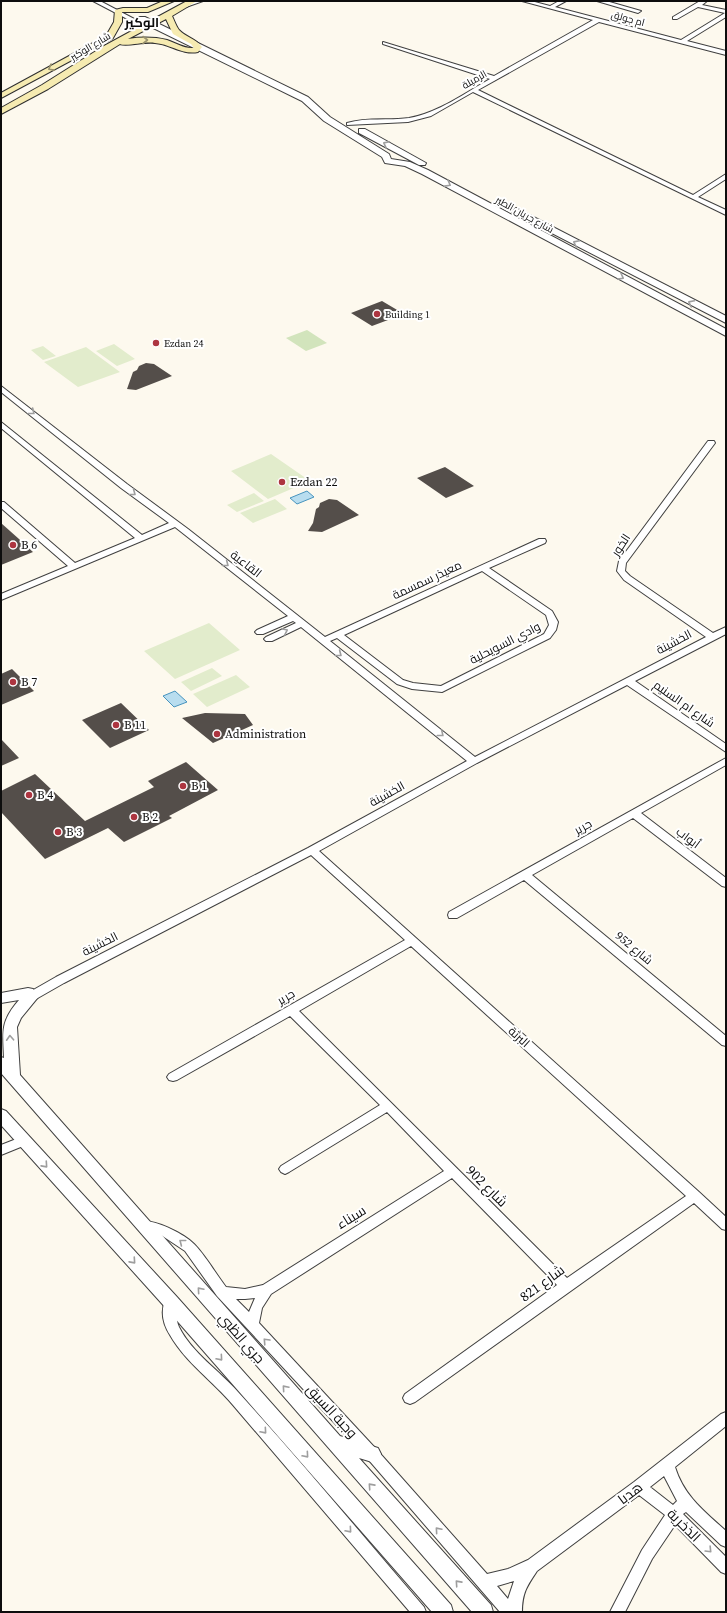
<svg xmlns="http://www.w3.org/2000/svg" width="727" height="1613" viewBox="0 0 727 1613" font-family="'Source Serif 4',Cairo,serif">
	<style>
		.green { fill: #d2e4bc }
		.pitch { fill: #e2eccc }
		.water { fill: #b8ddef; stroke: #4894be }
		.building { fill: #544e4a }
		.lines { fill: none; stroke-linecap: round; stroke-linejoin: round }
		.minor-casing { stroke: #404040; stroke-width: 2 }
		.tertiary-casing { stroke: #404040; stroke-width: 2 }
		.secondary-casing { stroke: #2f2f2f; stroke-width: 2 }
		.minor { fill: #fff; fill-rule: evenodd }
		.tertiary { fill: #fff; fill-rule: evenodd }
		.secondary { fill: #f6ebb1; fill-rule: evenodd }
		.oneway { stroke: #99926f }
		.oneway2 { stroke: #9e9e9e }
		.poi-dot { fill: #ad3540; stroke: #fff; stroke-width: 1.5 }
		.labels { text-anchor: middle; stroke-width: 4; stroke-linejoin: round; paint-order: stroke }
		.far-street-label { font-size: 10px; fill: #0d0d0d; stroke: #fff }
		.far-poi-label { font-size: 10px; fill: #0d0d0d; stroke: #fff; text-anchor: start }
		.poi-label { font-size: 12px; fill: #0d0d0d; stroke: #fff; text-anchor: start }
		.street-label { font-size: 12px; fill: #0d0d0d; stroke: #fff }
		.far-district-label { font-size: 13px; font-weight: bold; fill: #0d0d0d; stroke: #fff }
		.near-street-label { font-size: 14px; fill: #0d0d0d; stroke: #fff }
	</style>
	<rect width="100%" height="100%" fill="#fdf9ee"/>
	<!-- green -->
	<path class="green" d="M307,330L327,343L306,351L286,338Z"/>
	<!-- pitch -->
	<path class="pitch" d="M114,344L135,359L117,366L96,351Z
		M43,346L56,356L43,360L31,350Z
		M86,347L120,372L78,387L44,362Z
		M271,454L310,481L268,499L231,471Z
		M254,493L264,501L237,512L227,505Z
		M275,499L287,509L253,523L240,513Z
		M209,623L240,650L175,679L144,651Z
		M212,668L222,676L191,691L181,682Z
		M236,675L250,687L207,707L193,694Z"/>
	<!-- water -->
	<path class="water" d="M307,491L314,497L297,504L290,498Z
		M175,691L187,702L174,707L163,696Z"/>
	<!-- building -->
	<path class="building" d="M382,301L404,314L372,326L351,313Z
		M146,363L154,364L172,376L136,390L127,389L133,372L137,370L139,366Z
		M445,467L474,486L446,498L417,478Z
		M329,499L337,500L359,515L322,532L308,531L313,523L316,509L319,507L320,503Z
		M1,523L19,539L33,552L1,565Z
		M12,669L34,691L1,705V674Z
		M121,703L149,730L110,748L82,720Z
		M205,713L245,714L253,725L213,743L182,718Z
		M1,739L19,758L1,766Z
		M186,762L218,790L169,816L172,818L124,842L108,828L45,859L1,812V791L35,774L85,821L154,787L148,781Z"/>
	<g class="lines">
		<!-- minor casing -->
		<g class="minor-casing">
			<path id="minor" d="M93,1H100L140,22L135,23Z
				M194,1H203L186,7L183,5Z
				M522,1H531L550,6L559,1H566L555,7L681,40L725,13L698,7L677,19H673V17L700,1H707L702,5L726,10V17L687,41L726,51V55L599,22L478,90L693,195L726,174V179L698,197L726,210V215L473,92L431,116L408,122L347,125V123C367,117 388,121 409,118C438,113 465,93 490,79L383,44V42L494,76L593,20Z
				M597,1H606L641,11L638,13Z
				M1,386L127,484L188,529L325,637L539,539H545L546,541L545,543L489,568L552,611L558,622L556,630L550,638L442,692L412,689L397,684L337,638L330,641L475,757L706,637L624,580L617,571L619,561L708,441H714L715,443L626,563L625,571L630,576L713,633L726,627V634L635,681L726,744V752L627,685L477,763L319,851L699,1192L726,1217V1230L722,1229L694,1203L415,1402L410,1404L405,1402L403,1398L405,1394L557,1285L452,1178L271,1294L262,1308L259,1323L377,1450L487,1574L508,1569L528,1560L634,1482L721,1414L726,1412V1426L675,1467C684,1496 704,1511 726,1531V1547L721,1545L686,1512L683,1514L726,1557V1574L721,1572L675,1525L652,1559L625,1612H610L642,1550L665,1515L639,1495L537,1571C527,1586 522,1593 522,1612H500L367,1458L217,1296L185,1251L161,1235L140,1230L138,1226L140,1222C153,1218 184,1234 194,1244C205,1255 216,1274 226,1287L245,1289L263,1285L444,1171L387,1112L289,1172L285,1174L281,1172L279,1169L281,1166L380,1105L290,1016L177,1080L173,1081L169,1080L167,1077L169,1074L405,940L311,855L64,983L36,999L32,1000L28,999L26,996L28,993L56,977L308,848L467,761L301,627L272,641H266L264,639L266,637L296,623L293,621L263,634H257L255,632L257,630L288,616L175,527L1,600V594L68,566L1,508V502H4L75,563L135,538L1,428V422L142,535L169,523L121,488L1,392ZM482,571L546,615L549,625L544,634L441,686L413,683L403,680L344,635ZM411,946L686,1196L567,1278L299,1011ZM255,1298L249,1312L236,1299H245ZM664,1476L677,1501L673,1505L650,1487ZM514,1581L508,1599L497,1586Z
				M726,758V765L641,813L726,878V887L722,886L633,818L532,875L726,1036V1046L722,1045L524,880L457,918H449L448,915L449,912Z
				M24,1136L28,1138L30,1141L28,1144L1,1155V1145Z
				M171,1296L176,1298C179,1306 174,1316 179,1327C192,1353 220,1371 238,1392C302,1462 362,1535 424,1607L426,1612H410C351,1543 292,1474 233,1405C213,1381 186,1363 170,1335C163,1324 160,1311 166,1298Z"/>
		</g>
		<!-- tertiary casing -->
		<g class="tertiary-casing">
			<path id="tertiary" d="M139,17H145L308,97L330,117L389,154L391,159L410,162L428,170L726,329V336L422,174L405,166L385,163L382,157L324,121L302,101L139,21Z
				M359,129H365L426,163L425,165H419L359,133Z
				M516,208L726,316V323L513,213L512,211Z
				M28,988L33,989L39,996L21,1018L17,1027L20,1075L340,1436L378,1448L381,1454L378,1460L372,1462L359,1458L491,1605L493,1612H472L1,1073V1057L4,1058C3,1031 0,1022 19,1000L1,1003V993Z
				M1,1109L6,1111L177,1297L451,1605L453,1612H432L165,1307L1,1125Z"/>
		</g>
		<!-- secondary casing -->
		<g class="secondary-casing">
			<path id="secondary" d="M163,1H174L148,12H122V22L113,38L1,98V93L106,36L114,22L115,10L123,8H147Z
				M187,1H197L172,16C174,20 176,26 179,30C185,37 195,38 202,47L198,52C182,55 170,44 155,43C145,41 127,47 120,44L48,89L1,114V108L42,85L104,46ZM166,19L173,34L191,44L194,48C184,49 176,43 167,40C154,37 141,37 128,39Z"/>
		</g>
		<!-- minor -->
		<use href="#minor" class="minor"/>
		<!-- tertiary -->
		<use href="#tertiary" class="tertiary"/>
		<!-- secondary -->
		<use href="#secondary" class="secondary"/>
	</g>
	<!-- one-way arrows -->
	<defs><path id="oneway-chevron" d="M-2-3.5L2.5 0L-2 3.5" fill="none" stroke-width="1.6" stroke-linecap="round" stroke-linejoin="round"/></defs>
	<g class="oneway">
		<use href="#oneway-chevron" transform="translate(145 40)"/>
		<use href="#oneway-chevron" transform="translate(51 68) rotate(151)"/>
	</g>
	<g class="oneway2">
		<use href="#oneway-chevron" transform="translate(386 144) rotate(-153)"/>
		<use href="#oneway-chevron" transform="translate(448 184) rotate(29)"/>
		<use href="#oneway-chevron" transform="translate(576 243) rotate(-153)"/>
		<use href="#oneway-chevron" transform="translate(621 277) rotate(28)"/>
		<use href="#oneway-chevron" transform="translate(691 303) rotate(-153)"/>
		<use href="#oneway-chevron" transform="translate(32 412) rotate(39)"/>
		<use href="#oneway-chevron" transform="translate(133 493) rotate(37)"/>
		<use href="#oneway-chevron" transform="translate(226 564) rotate(38)"/>
		<use href="#oneway-chevron" transform="translate(285 631) rotate(-25)"/>
		<use href="#oneway-chevron" transform="translate(339 654) rotate(38)"/>
		<use href="#oneway-chevron" transform="translate(441 734) rotate(39)"/>
		<use href="#oneway-chevron" transform="translate(10 1038) rotate(-93)"/>
		<use href="#oneway-chevron" transform="translate(45 1165) rotate(48)"/>
		<use href="#oneway-chevron" transform="translate(182 1242) rotate(-142)"/>
		<use href="#oneway-chevron" transform="translate(133 1261) rotate(48)"/>
		<use href="#oneway-chevron" transform="translate(200 1290) rotate(-131)"/>
		<use href="#oneway-chevron" transform="translate(266 1341) rotate(-133)"/>
		<use href="#oneway-chevron" transform="translate(220 1358) rotate(49)"/>
		<use href="#oneway-chevron" transform="translate(285 1388) rotate(-131)"/>
		<use href="#oneway-chevron" transform="translate(264 1431) rotate(49)"/>
		<use href="#oneway-chevron" transform="translate(306 1455) rotate(49)"/>
		<use href="#oneway-chevron" transform="translate(371 1486) rotate(-132)"/>
		<use href="#oneway-chevron" transform="translate(349 1530) rotate(49)"/>
		<use href="#oneway-chevron" transform="translate(438 1530) rotate(-131)"/>
		<use href="#oneway-chevron" transform="translate(709 1550) rotate(46)"/>
		<use href="#oneway-chevron" transform="translate(458 1583) rotate(-132)"/>
	</g>
	<!-- markers -->
	<g class="poi-dot">
		<circle cx="377" cy="314" r="4"/>
		<circle cx="156" cy="343" r="4"/>
		<circle cx="282" cy="482" r="4"/>
		<circle cx="13" cy="545" r="4"/>
		<circle cx="13" cy="682" r="4"/>
		<circle cx="116" cy="725" r="4"/>
		<circle cx="217" cy="734" r="4"/>
		<circle cx="183" cy="786" r="4"/>
		<circle cx="29" cy="795" r="4"/>
		<circle cx="134" cy="817" r="4"/>
		<circle cx="58" cy="832" r="4"/>
	</g>
	<g class="labels">
		<!-- far-street labels -->
		<g class="far-street-label">
			<text transform="translate(628 18) rotate(15)" y="4">ام جولق</text>
			<text transform="translate(90 46) rotate(-31)" y="4">شارع الوكير</text>
			<text transform="translate(474 79) rotate(-30)" y="4">الرميلة</text>
			<text transform="translate(525 214) rotate(29)" y="4">شارع جريان الطير</text>
		</g>
		<!-- far-poi labels -->
		<g class="far-poi-label">
			<text x="385" y="318">Building 1</text>
			<text x="164" y="347">Ezdan 24</text>
		</g>
		<!-- poi labels -->
		<g class="poi-label">
			<text x="290" y="486">Ezdan 22</text>
			<text x="21" y="549">B 6</text>
			<text x="21" y="686">B 7</text>
			<text x="124" y="729">B 11</text>
			<text x="225" y="738">Administration</text>
			<text x="191" y="790">B 1</text>
			<text x="37" y="799">B 4</text>
			<text x="142" y="821">B 2</text>
			<text x="66" y="836">B 3</text>
		</g>
		<!-- street labels -->
		<g class="street-label">
			<text transform="translate(621 545) rotate(-57)" y="4">الخور</text>
			<text transform="translate(246 564) rotate(38)" y="4">القاعية</text>
			<text transform="translate(427 580) rotate(-25)" y="4">معيذر سمسمة</text>
			<text transform="translate(674 642) rotate(-28)" y="4">الخشينة</text>
			<text transform="translate(505 643) rotate(-27)" y="4">وادي السويحلية</text>
			<text transform="translate(684 704) rotate(35)" y="4">شارع ام السنيم</text>
			<text transform="translate(387 794) rotate(-29)" y="4">الخشينة</text>
			<text transform="translate(583 827) rotate(-29)" y="4">جرير</text>
			<text transform="translate(688 838) rotate(37)" y="4">أبواب</text>
			<text transform="translate(100 944) rotate(-27)" y="4">الخشينة</text>
			<text transform="translate(634 948) rotate(40)" y="4">شارع 952</text>
			<text transform="translate(286 997) rotate(-30)" y="4">جرير</text>
			<text transform="translate(519 1037) rotate(42)" y="4">البرثة</text>
		</g>
		<!-- far-district labels -->
		<g class="far-district-label">
			<text x="142" y="27">الوكير</text>
		</g>
		<!-- near-street labels -->
		<g class="near-street-label">
			<text transform="translate(487 1186) rotate(45)" y="5">شارع 902</text>
			<text transform="translate(351 1217) rotate(-32)" y="5">سيناء</text>
			<text transform="translate(542 1283) rotate(-36)" y="5">شارع 821</text>
			<text transform="translate(242 1338) rotate(49)" y="5">جري الظبي</text>
			<text transform="translate(332 1411) rotate(47)" y="5">وجبة السيق</text>
			<text transform="translate(630 1493) rotate(-37)" y="5">هدبا</text>
			<text transform="translate(684 1525) rotate(45)" y="5">الذخرية</text>
		</g>
	</g>
	<!-- border -->
	<rect width="727" height="1613" fill="none" stroke="#0d0d0d" stroke-width="4"/>
</svg>
